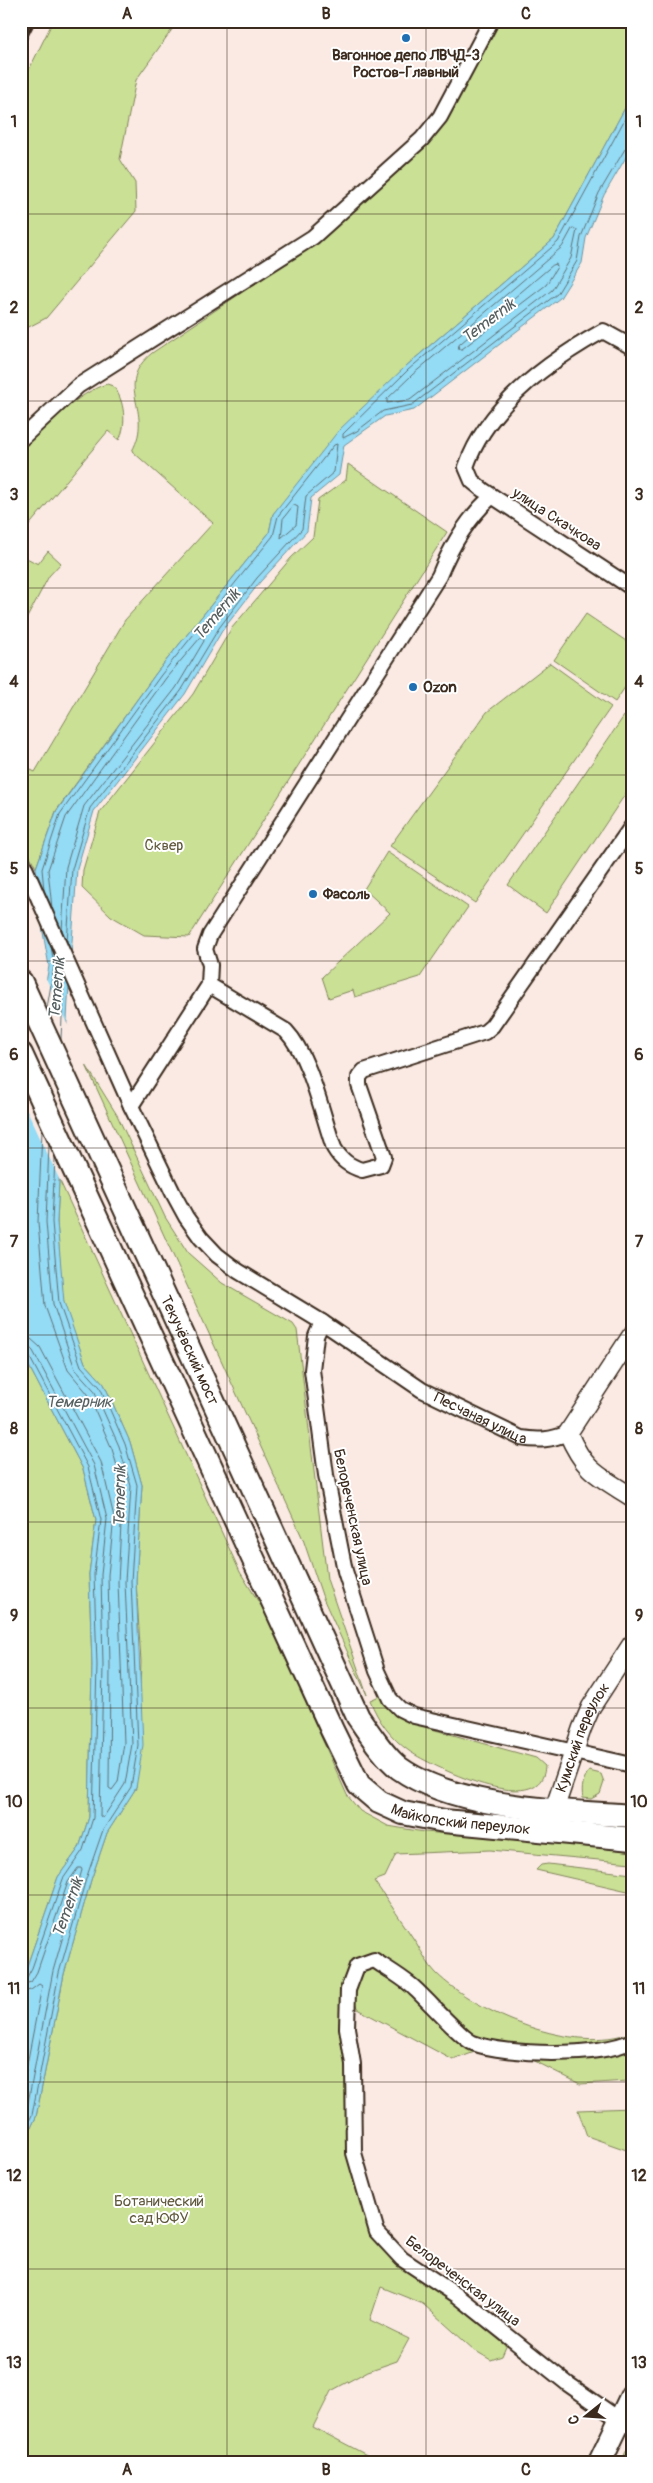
<svg xmlns="http://www.w3.org/2000/svg" width="653" height="2483" viewBox="0 0 653 2483" font-family="Pangolin,sans-serif">
	<style>
		.green { fill: #cae095; stroke: #82855a }
		.water { fill: #94dbf6; stroke: #7094a0 }
		.pier { fill: #faeae3 }
		.lines { fill: none; stroke-linecap: round; stroke-linejoin: round }
		.shore { stroke: #5f7174; stroke-width: 1 }
		.minor-casing { stroke: #3b2a1e; stroke-width: 18 }
		.tertiary-casing { stroke: #3b2a1e; stroke-width: 21 }
		.primary-casing { stroke: #3b2a1e; stroke-width: 26 }
		.minor { stroke: #fff; stroke-width: 14 }
		.tertiary { stroke: #fff; stroke-width: 18 }
		.primary { stroke: #fff; stroke-width: 22 }
		.rail { stroke: #3b2a1e; stroke-width: 4 }
		.grid { fill: none; stroke: #3b2a1e; stroke-width: 1; stroke-opacity: 0.55 }
		.poi-dot { fill: #1f6fb2; stroke: #fff; stroke-width: 2 }
		.labels { text-anchor: middle; stroke-width: 4; stroke-linejoin: round; paint-order: stroke }
		.poi-label { font-size: 15px; font-weight: bold; fill: #3b2a1e; stroke: #fff; text-anchor: start }
		.street-label { font-size: 15px; fill: #3b2a1e; stroke: #fff }
		.park-label { font-size: 15px; fill: #5f583c; stroke: #fff }
		.water-label { font-size: 16px; font-style: italic; fill: #565f5f; stroke: #fff }
		.neatline { fill: none; stroke: #3b2a1e; stroke-width: 2 }
		.grid-label { font-size: 16px; text-anchor: middle; font-weight: bold; fill: #3b2a1e }
	</style>
	<rect width="100%" height="100%" fill="#faeae3"/>
	<filter id="ink" filterUnits="userSpaceOnUse"><feTurbulence type="fractalNoise" baseFrequency=".02" numOctaves="2"/><feDisplacementMap in="SourceGraphic" scale="10" xChannelSelector="R" yChannelSelector="G"/><feConvolveMatrix kernelMatrix="1 2 1 2 8 2 1 2 1" color-interpolation-filters="sRGB"/></filter>
	<g filter="url(#ink)">
		<!-- green -->
		<path class="green" d="M53,21H178L136,80L120,159L135,183L136,211L46,318L21,331V86Z
			M497,21H632V95L554,239L405,367L273,514L269,533L157,672L56,811L36,868L21,838V765L35,772L125,620L213,523L132,451C155,410 112,386 152,353L299,254L428,140Z
			M107,384L113,386C125,400 127,425 119,440L108,431L21,535V448C43,429 78,392 107,384Z
			M348,464L447,532L189,937L144,935L111,916L82,888L83,870L100,812L193,694L231,629L291,558L313,537L318,500L346,480Z
			M48,551L61,563L49,576L21,629V555L38,564Z
			M586,614L632,645V677L615,702L554,660Z
			M550,663L611,707L475,903L390,846L487,712Z
			M624,716L632,721V784L546,913L508,885Z
			M387,852L468,907L420,977L355,997L353,990L329,998L322,977L390,913L364,889Z
			M86,1065L117,1115L165,1217L188,1253L222,1283L293,1324L297,1330L327,1579L367,1695L323,1598L303,1539Z
			M59,1179L240,1572L268,1617L347,1795L360,1811L388,1826L424,1832L632,1848V1863L490,1850L396,1854L385,1877L374,1881C389,1902 403,1923 417,1944C423,1954 428,1965 436,1973C478,2014 575,2055 632,2032V2079L629,2081L580,2084L527,2057L480,2050L453,2060L358,2009L353,2000V1967L349,2065V2136L374,2233L508,2342L502,2356L491,2360L474,2350L423,2304L381,2287L370,2320L409,2339L397,2361L368,2371L331,2391L313,2427L380,2462H21V2149L36,2117L64,1974L91,1880L107,1833L136,1788L141,1662L136,1581L142,1485L130,1442L104,1384L85,1363L63,1302L57,1222Z
			M21,1351L83,1469L96,1520L89,1574L92,1665L89,1817L79,1848L58,1877L27,1966L21,1977Z
			M382,1695L394,1713L428,1728L536,1758L545,1766C543,1821 431,1766 409,1751C391,1738 378,1721 370,1700Z
			M589,1771L601,1774L604,1782L600,1794L591,1799L583,1798C581,1789 583,1778 589,1771Z
			M548,1864L632,1874V1892L536,1870L541,1865Z
			M632,2108V2152L587,2136L578,2110Z
			M632,2439V2462H621Z"/>
		<!-- water -->
		<path class="water" d="M632,95V147L604,195L586,238L582,263L560,298L414,410L385,416L344,445L339,475L311,498L307,531L260,582L222,631L185,694L94,811L77,869L68,1000L57,1222L64,1302L85,1363L104,1384L130,1442L142,1485L136,1581L143,1745L136,1788L107,1833L91,1880L64,1974L36,2117L21,2149V1977L27,1966L58,1877L79,1848L89,1817L92,1665L89,1574L96,1520L83,1469L21,1351V1118L49,966L42,927L36,868L56,812L157,672L269,533L273,514L339,430L405,367L554,239Z"/>
		<!-- pier -->
		<path class="pier" d="M45,976L69,1028L61,1183L22,1099Z"/>
		<g class="lines">
			<!-- shore -->
			<path class="shore" d="M632,106L558,242L408,370L343,434V438L357,431L383,411L412,405L557,294L577,261L581,237L599,193L625,149L632,146
				M573,228L577,230L571,258L552,290L410,400L387,403V399L412,375L562,247Z
				M553,265L556,264L557,267L546,285L462,349H458L459,345Z
				M294,505L298,507L296,525L281,538L283,519Z
				M44,890L42,869L60,814L161,675L273,536L278,516L334,445L337,444L334,472L306,496L302,529L257,578L219,628L181,691L90,808L72,869L67,943
				M52,908L48,870L66,817L166,678L200,638L203,637L204,641L176,688L84,806L66,867L62,931
				M47,1008L54,967L51,945
				M61,1039L64,976
				M21,1337L31,1339L40,1347L101,1462L114,1517L108,1575L110,1665L109,1788L112,1790L118,1782L124,1743L118,1582L123,1486L112,1449L88,1394L68,1370L45,1306L38,1222L42,1131
				M21,1345L28,1346L33,1351L94,1465L107,1519L101,1575L103,1665L100,1816L103,1818L125,1784L132,1744L125,1582L131,1486L119,1446L94,1390L75,1369L53,1304L46,1222L49,1145
				M21,1351L28,1354L88,1467L101,1520L94,1574L97,1665L93,1818L83,1850L63,1879L32,1968L27,1977L21,1978
				M21,1985L31,1982L37,1972L68,1882L78,1868H81L82,1870L53,1971L26,2113L21,2122
				M21,1992L31,1990L39,1984L42,1986L21,2096
				M21,2137L32,2115L59,1973L86,1879L103,1830L131,1787L138,1745L131,1581L137,1485L125,1444L100,1387L81,1366L59,1303L52,1222L55,1158"/>
			<!-- minor casing -->
			<g class="minor-casing">
				<g id="minor">
					<path d="M632,347L603,331C549,361 487,406 466,467L472,481L483,490L632,588"/>
					<path d="M21,439L78,386L313,237L422,139L440,117L491,21"/>
					<path id="s1" d="M21,859L131,1106L174,1195L186,1217L201,1238L217,1255L238,1271L322,1322L422,1390L521,1438C539,1441 551,1440 568,1433"/>
					<path d="M209,985L286,1031C310,1056 322,1114 334,1148C341,1160 349,1166 362,1170L381,1165L384,1157L359,1085V1077L364,1071L485,1032L492,1026L632,826"/>
					<path d="M131,1106L209,985L210,965L205,949L210,935L439,576C451,546 468,518 492,496"/>
					<path d="M322,1322L316,1336L312,1370L326,1475L345,1571L377,1671L390,1699L400,1709L414,1716L632,1765"/>
					<path d="M620,2420L568,2384L458,2296L402,2259L377,2232L354,2153L353,2064L347,2028L348,1990L357,1966L374,1960C386,1968 400,1976 412,1986C425,1997 462,2039 473,2043C507,2056 600,2057 632,2041"/>
				</g>
			</g>
			<!-- tertiary casing -->
			<g class="tertiary-casing">
				<g id="tertiary">
					<path d="M632,1335L568,1433C585,1472 597,1475 632,1497"/>
					<path id="s2" d="M554,1810L582,1728L591,1707L632,1644"/>
				</g>
			</g>
			<!-- primary casing -->
			<g class="primary-casing">
				<g id="primary">
					<path id="s3" d="M21,982L358,1717C370,1734 383,1755 399,1768C456,1809 563,1811 632,1816"/>
					<path id="s4" d="M21,1054L332,1730L359,1785L379,1802L403,1813L444,1821L632,1839"/>
					<path d="M600,2462L632,2395"/>
				</g>
			</g>
			<!-- minor -->
			<use href="#minor" class="minor"/>
			<!-- tertiary -->
			<use href="#tertiary" class="tertiary"/>
			<!-- primary -->
			<use href="#primary" class="primary"/>
			<!-- rail -->
			<path class="rail" d="M21,47L34,21"/>
		</g>
	</g>
	<!-- grid -->
	<path class="grid" d="M227,21V2462M426,21V2462M21,214H632M21,401H632M21,588H632M21,775H632M21,961H632M21,1148H632M21,1335H632M21,1522H632M21,1708H632M21,1895H632M21,2082H632M21,2269H632"/>
	<!-- markers -->
	<g class="poi-dot">
		<circle cx="406" cy="38" r="5"/>
		<circle cx="413" cy="687" r="5"/>
		<circle cx="313" cy="894" r="5"/>
	</g>
	<g class="labels">
		<!-- poi labels -->
		<g class="poi-label">
			<text x="406" y="60" text-anchor="middle">Вагонное депо ЛВЧД-3<tspan x="406" dy="17">Ростов-Главный</tspan></text>
			<text x="423" y="692">Ozon</text>
			<text x="323" y="899">Фасоль</text>
		</g>
		<!-- street labels -->
		<g class="street-label">
			<text transform="translate(557 519) rotate(33)" y="5">улица Скачкова</text>
			<text dy="5" stroke="none"><textPath href="#s3" startOffset="405">Текучёвский мост</textPath></text>
			<text dy="5" stroke="none"><textPath href="#s1" startOffset="754">Песчаная улица</textPath></text>
			<text transform="translate(353 1517) rotate(78)" y="5">Белореченская улица</text>
			<text dy="5" stroke="none"><textPath href="#s2" startOffset="78">Кумский переулок</textPath></text>
			<text dy="5" stroke="none"><textPath href="#s4" startOffset="916">Майкопский переулок</textPath></text>
			<text transform="translate(463 2281) rotate(37)" y="5">Белореченская улица</text>
		</g>
		<!-- park labels -->
		<g class="park-label">
			<text x="164" y="850">Сквер</text>
			<text x="159" y="2206">Ботанический<tspan x="159" dy="17">сад ЮФУ</tspan></text>
		</g>
		<!-- water labels -->
		<g class="water-label">
			<text transform="translate(488 320) rotate(-37)" y="6">Temernik</text>
			<text transform="translate(216 614) rotate(-49)" y="6">Temernik</text>
			<text transform="translate(56 988) rotate(-85)" y="6">Temernik</text>
			<text x="79" y="1407">Темерник</text>
			<text transform="translate(119 1496) rotate(-89)" y="6">Temernik</text>
			<text transform="translate(67 1907) rotate(-70)" y="6">Temernik</text>
		</g>
	</g>
	<!-- margin -->
	<rect width="653" height="2483" fill="none" stroke="#fff" stroke-width="55"/>
	<!-- north arrow -->
	<g transform="translate(586 2416) rotate(253)" stroke="#ffffff" stroke-width="4" paint-order="stroke">
	<path d="M0-4L9 19L0 12L-9 19Z" fill="#3b2a1e"/>
	<text y="-8" font-size="14" font-weight="bold" text-anchor="middle" fill="#3b2a1e">С</text>
	</g>
	<rect x="28" y="28" width="598" height="2428" class="neatline"/>
	<g class="grid-label">
		<text x="127" y="19">A</text>
		<text x="326" y="19">B</text>
		<text x="526" y="19">C</text>
		<text x="14" y="127">1</text>
		<text x="639" y="127">1</text>
		<text x="14" y="313">2</text>
		<text x="639" y="313">2</text>
		<text x="14" y="500">3</text>
		<text x="639" y="500">3</text>
		<text x="14" y="687">4</text>
		<text x="639" y="687">4</text>
		<text x="14" y="874">5</text>
		<text x="639" y="874">5</text>
		<text x="14" y="1060">6</text>
		<text x="639" y="1060">6</text>
		<text x="14" y="1247">7</text>
		<text x="639" y="1247">7</text>
		<text x="14" y="1434">8</text>
		<text x="639" y="1434">8</text>
		<text x="14" y="1621">9</text>
		<text x="639" y="1621">9</text>
		<text x="14" y="1807">10</text>
		<text x="639" y="1807">10</text>
		<text x="14" y="1994">11</text>
		<text x="639" y="1994">11</text>
		<text x="14" y="2181">12</text>
		<text x="639" y="2181">12</text>
		<text x="14" y="2368">13</text>
		<text x="639" y="2368">13</text>
		<text x="127" y="2475">A</text>
		<text x="326" y="2475">B</text>
		<text x="526" y="2475">C</text>
	</g>
</svg>
